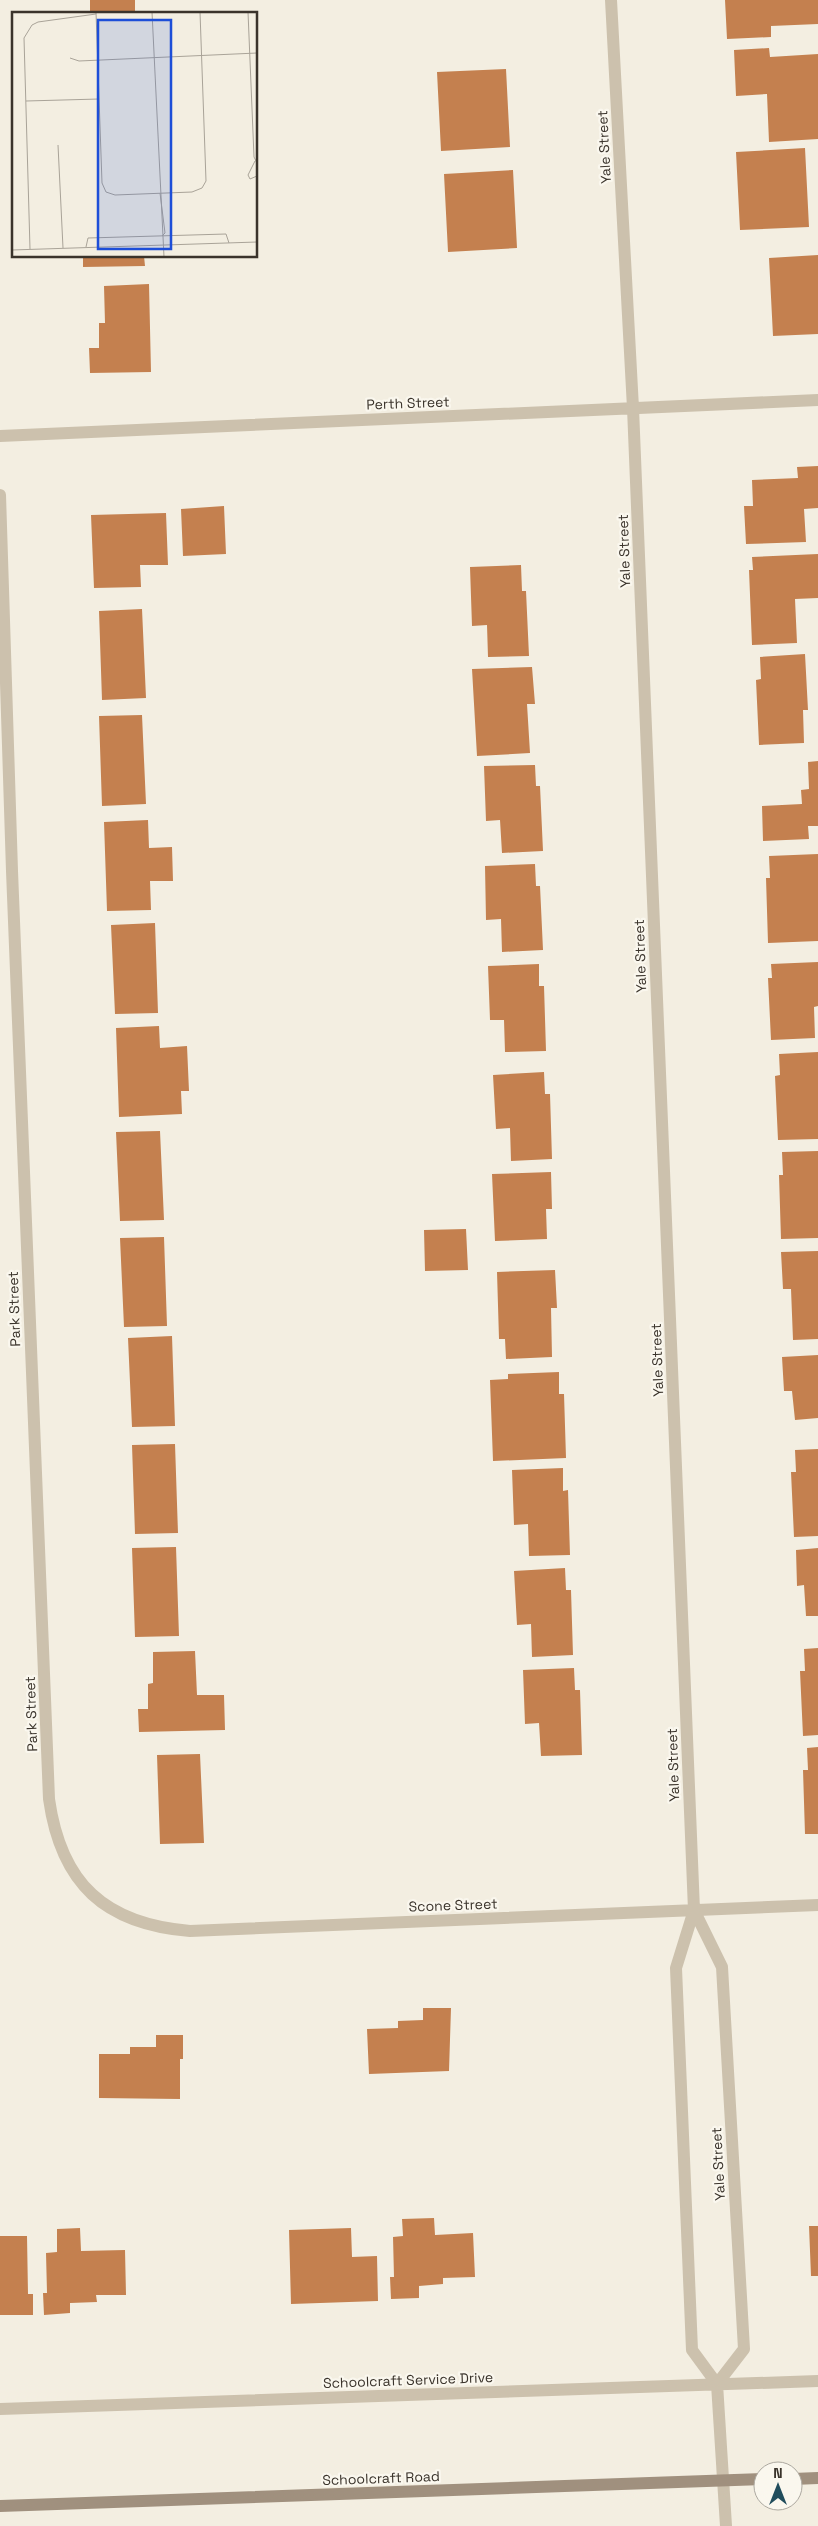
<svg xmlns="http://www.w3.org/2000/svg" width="818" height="2526" viewBox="0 0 818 2526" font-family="'Space Grotesk',sans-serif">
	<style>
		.building { fill: #c4804f }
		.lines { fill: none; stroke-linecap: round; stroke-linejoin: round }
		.minor { stroke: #ccc1ad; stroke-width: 12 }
		.secondary { stroke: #a0907e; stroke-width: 12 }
		.labels { text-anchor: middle; stroke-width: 4.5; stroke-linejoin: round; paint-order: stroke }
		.street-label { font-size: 14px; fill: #3a332b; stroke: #faf7ee }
		.inset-road { fill: none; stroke: #a9a398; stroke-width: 1 }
		.view { fill: #1d4ed8; fill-opacity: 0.15; stroke: #1d4ed8; stroke-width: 2.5 }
		.inset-edge { fill: none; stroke: #3a332b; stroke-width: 2.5 }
	</style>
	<rect width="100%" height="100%" fill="#f3eee1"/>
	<!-- building -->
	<path class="building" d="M90,0H135V14H90Z
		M725,0H818V24L771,26V37L727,39Z
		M769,48L770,57L818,54V139L769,142L767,94L736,96L734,50Z
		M506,69L510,147L441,151L437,72Z
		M805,148L809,227L740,230L736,152Z
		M513,170L517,248L448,252L444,174Z
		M818,255V334L773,336L769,258Z
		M83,256H144L145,266L83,267Z
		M149,284L151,372L90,373L89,348H99V323H105L104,286Z
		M818,466V508L804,509L806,542L746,544L744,506H753L752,480L798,478L797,467Z
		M224,506L226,554L183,556L181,509Z
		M166,513L168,565H140L141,587L94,588L91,515Z
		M818,554V598L795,599L797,643L752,645L749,570H753L752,557Z
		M521,565L522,591H526L529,656L488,657L487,625L472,626L470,567Z
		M142,609L146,698L102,700L99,611Z
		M805,654L808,710H803L804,743L759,745L756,680L761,679L760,657Z
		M532,667L535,704H527L530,753L477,756L472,669Z
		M142,715L146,804L102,806L99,716Z
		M818,761V826H808L809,839L763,841L762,806L802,804L801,790L809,789L808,762Z
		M535,765L536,786H540L543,851L502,853L500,820L486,821L484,766Z
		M148,820L149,848L172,847L173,881H150L151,910L107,911L104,822Z
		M818,854V941L768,943L766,878H770L769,856Z
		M535,864L536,886H540L543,950L502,952L501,919L486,920L485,866Z
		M155,923L158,1013L115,1014L111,925Z
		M818,962V1006L814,1007L815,1038L771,1040L768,978H772L771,964Z
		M539,964V986H544L546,1051L505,1052L504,1020H490L488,966Z
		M159,1026L160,1048L187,1046L189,1091H181L182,1114L119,1117L116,1028Z
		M818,1052V1139L778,1140L775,1076L780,1075L779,1054Z
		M544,1072L545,1094H550L552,1159L511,1161L510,1128L496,1129L493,1075Z
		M160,1131L164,1220L120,1221L116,1132Z
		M818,1151V1238L781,1239L779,1175H783L782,1152Z
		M551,1172L552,1209H546L547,1239L495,1241L492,1174Z
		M466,1229L468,1270L425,1271L424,1230Z
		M164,1237L167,1326L124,1327L120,1238Z
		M818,1251V1339L793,1340L791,1289H783L781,1252Z
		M555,1270L557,1308H551L552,1357L506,1359L505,1339H499L497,1272Z
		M172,1336L175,1426L132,1427L128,1338Z
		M818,1355V1418L795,1420L792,1391H784L782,1357Z
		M559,1372V1394H564L566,1458L493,1461L490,1380L508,1379V1374Z
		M175,1444L178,1533L135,1534L132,1445Z
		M818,1449V1536L794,1537L791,1472H796L795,1450Z
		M563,1468V1491L568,1490L570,1555L529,1556L528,1524L514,1525L512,1470Z
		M176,1547L179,1636L135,1637L132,1548Z
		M818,1548V1616H806L804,1585L797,1586L796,1550Z
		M565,1568L566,1590H571L573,1655L532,1657L531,1624L517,1625L514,1571Z
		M818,1648V1735L803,1736L800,1671H805L804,1649Z
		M195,1651L197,1695H224L225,1730L139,1732L138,1709H148V1684L153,1683V1652Z
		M574,1668L575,1690H580L582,1755L541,1756L539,1723L525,1724L523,1670Z
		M818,1747V1834H805L803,1770H808L807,1748Z
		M200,1754L204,1843L160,1844L157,1755Z
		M423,2008H451L449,2071L369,2074L367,2029L398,2028V2021L423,2020Z
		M156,2035H183V2059H180V2099L99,2098V2054H130V2047H156Z
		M434,2218L435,2235L473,2233L475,2277L443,2278V2284L419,2286V2298L391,2299L390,2277H394L393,2237L403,2236L402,2219Z
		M809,2226H818V2276H811Z
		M80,2228L81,2251L125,2250L126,2295H96L97,2302L70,2303V2313L44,2315L43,2293H47L46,2253L57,2252V2229Z
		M351,2228L352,2257L377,2256L378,2301L291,2304L289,2230Z
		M0,2236H27L28,2294H33V2315H0Z"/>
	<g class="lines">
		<!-- minor -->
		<path class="minor" d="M611,0L633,408L694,1910L676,1968L692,2350L717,2384L726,2526
			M0,436L818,400
			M0,495L12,871L49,1799C61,1884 105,1924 190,1931L818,1905
			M694,1910L722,1967L744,2349L717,2384
			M0,2409L818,2381"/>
		<!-- secondary -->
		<path class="secondary" d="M793,2479L818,2478
			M0,2506L763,2479"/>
	</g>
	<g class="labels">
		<!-- street labels -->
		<g class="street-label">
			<text transform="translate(604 147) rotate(-93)" y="5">Yale Street</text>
			<text transform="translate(408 403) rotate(-2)" y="5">Perth Street</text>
			<text transform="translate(624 551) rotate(-92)" y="5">Yale Street</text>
			<text transform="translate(640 956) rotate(-92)" y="5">Yale Street</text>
			<text transform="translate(14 1309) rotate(-92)" y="5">Park Street</text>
			<text transform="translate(657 1360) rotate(-92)" y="5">Yale Street</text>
			<text transform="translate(31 1714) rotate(-92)" y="5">Park Street</text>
			<text transform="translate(673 1765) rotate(-92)" y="5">Yale Street</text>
			<text transform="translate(453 1905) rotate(-2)" y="5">Scone Street</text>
			<text transform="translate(718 2164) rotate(-93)" y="5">Yale Street</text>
			<text transform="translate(408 2380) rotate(-2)" y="5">Schoolcraft Service Drive</text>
			<text transform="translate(381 2478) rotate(-2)" y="5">Schoolcraft Road</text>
		</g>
	</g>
	<!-- overview -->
	<g transform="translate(12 12)">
		<rect width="245" height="245" fill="#f3eee1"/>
		<path class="inset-road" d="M84,0L90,171L94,180L103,183L180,180L190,176L194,169L188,0M140,0L152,245M236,0L242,145L245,151M58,46L67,49L245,41M14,89L87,87M46,133L51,236M243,149L236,163L238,167L245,164M148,181L153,221L150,224M74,235L76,226L214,222L217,231M18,237L12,26L20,13L26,10L84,2M0,238L245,230"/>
		<path class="view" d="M86,8H159V237H86Z"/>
		<rect width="245" height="245" class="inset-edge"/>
	</g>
	<!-- north arrow -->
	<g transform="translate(778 2486)"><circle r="24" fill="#faf7ee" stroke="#ada9a0"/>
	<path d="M0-4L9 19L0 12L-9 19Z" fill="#214d5c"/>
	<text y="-8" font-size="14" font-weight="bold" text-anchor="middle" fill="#3a332b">N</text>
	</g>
</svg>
